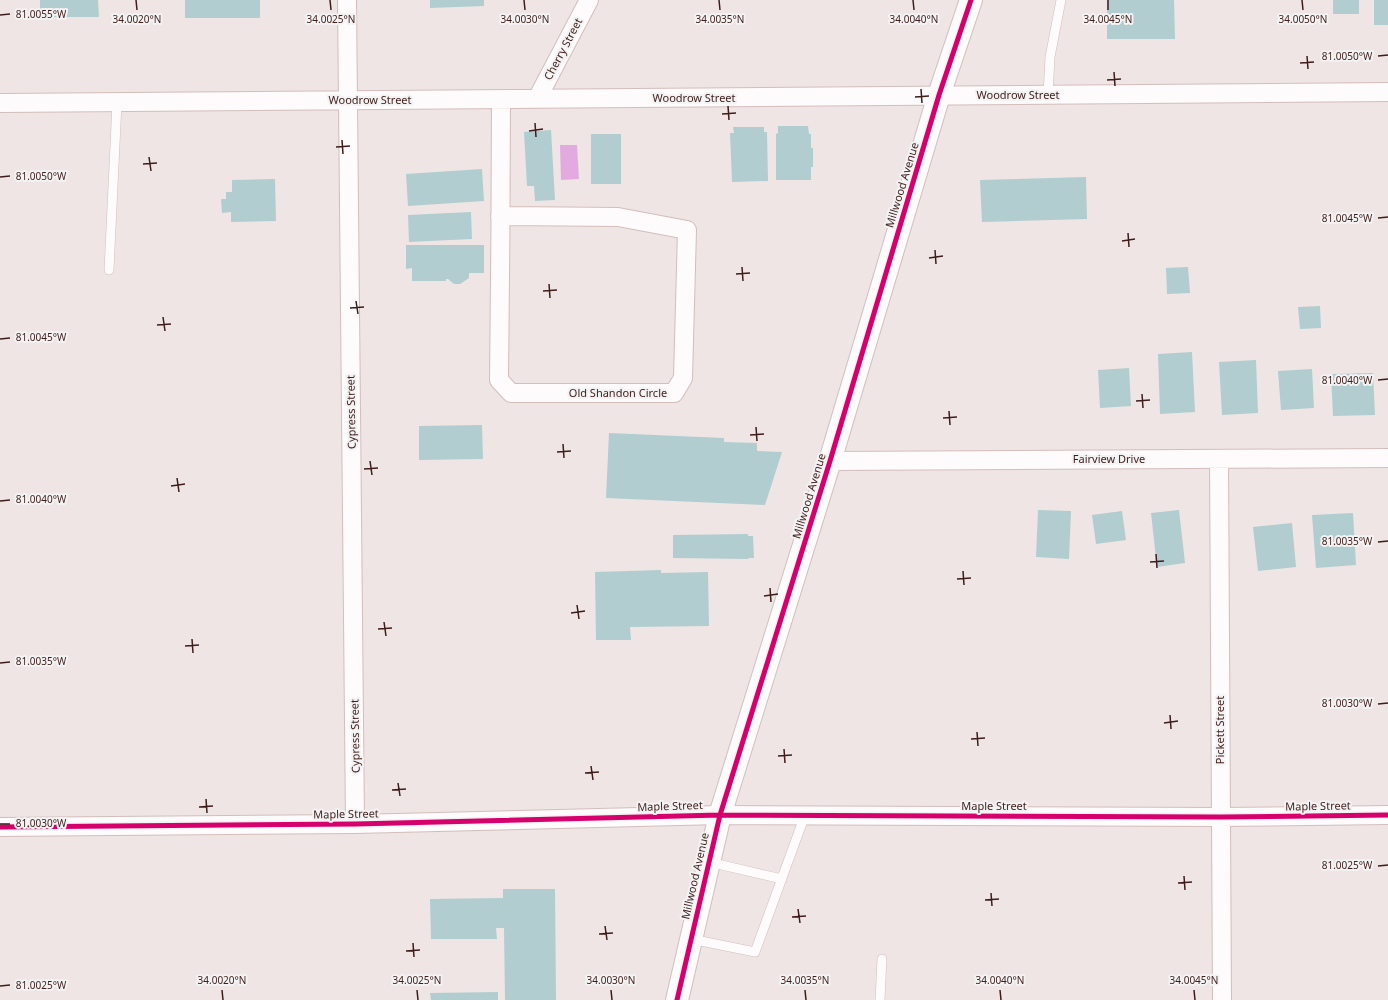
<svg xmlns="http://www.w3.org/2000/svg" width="1388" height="1000" viewBox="0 0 1388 1000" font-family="'Noto Sans',sans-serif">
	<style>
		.water { fill: #e2abdf }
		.building { fill: #b1cdd0 }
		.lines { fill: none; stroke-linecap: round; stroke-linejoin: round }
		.service-casing { stroke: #d3bebc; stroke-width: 10 }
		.minor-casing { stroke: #d3bebc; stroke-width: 20 }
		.primary-casing { stroke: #d3bebc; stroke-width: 24 }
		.service { stroke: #fdfbfb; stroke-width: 9 }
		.minor { stroke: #fdfbfb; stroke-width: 18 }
		.primary { stroke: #fdfbfb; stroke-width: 22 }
		.cycleway-casing { stroke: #f3f3f3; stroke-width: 8 }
		.cycleway { stroke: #d6006c; stroke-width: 5 }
		.ticks { fill: none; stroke: #3e1d1a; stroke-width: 1.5 }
		.labels { text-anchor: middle; stroke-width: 4; stroke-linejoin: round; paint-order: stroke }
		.street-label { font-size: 11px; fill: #3e1d1a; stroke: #f3f3f3 }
		.ticks-label { font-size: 10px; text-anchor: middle; fill: #3e1d1a; stroke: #f3f3f3; stroke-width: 4; stroke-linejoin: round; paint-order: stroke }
	</style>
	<rect width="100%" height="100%" fill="#efe5e4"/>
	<!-- water -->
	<path class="water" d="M560,145H577L579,179L561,180Z"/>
	<!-- building -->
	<path class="building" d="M40,0H98L99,17H40Z
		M185,0H260V18H185Z
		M430,0H484V6L430,8Z
		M1107,0H1174L1175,39H1107Z
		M1333,0H1359V14H1333Z
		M1374,0H1388V25H1374Z
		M778,126H808L809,134H811V148H813V167H811V180H776V134L778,133Z
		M733,127H764V132H767L768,181L732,182L730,133H734Z
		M551,130L555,200L535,201L534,186H527L524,132Z
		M591,134H621V184H591Z
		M482,169L484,201L408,206L406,174Z
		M1086,177L1087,219L982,222L980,180Z
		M275,179L276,221L231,222V212L222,213L221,199H226V192H232V180Z
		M471,212L472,239L409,242L408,215Z
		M406,245H484V273H469V278L460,284H454L448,279H446V281H412V268L406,269Z
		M1188,267L1190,293L1167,294L1166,268Z
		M1320,306L1321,328L1300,329L1298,307Z
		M1192,352L1195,412L1160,414L1158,354Z
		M1256,360L1258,413L1222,415L1219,362Z
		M1129,368L1131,406L1100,408L1098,370Z
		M1312,369L1314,408L1281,410L1278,371Z
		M1373,373L1375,415L1333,416L1331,374Z
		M482,425L483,459L419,460V426Z
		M609,433L724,438V442L757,443V451L782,452L765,505L606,498Z
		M1038,510L1071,511L1069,559L1036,557Z
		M1179,510L1185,563L1157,567L1151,513Z
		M1122,511L1126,540L1096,544L1092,515Z
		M1353,513L1356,565L1316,568L1312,515Z
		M1292,523L1296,567L1258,571L1253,527Z
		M748,534V536H753L754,558H748L749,559L673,558V535Z
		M661,570V573L708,572L709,626L630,627L631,640H596L595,572Z
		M503,889H555L556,1000H505L504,928H496L497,939H431L430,899L503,898Z
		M498,992V1000H431L430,993Z"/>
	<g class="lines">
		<!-- service casing -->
		<g class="service-casing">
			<path id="service" d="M1048,95L1050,57L1061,0
				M109,270L117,103
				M709,862L782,879
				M691,939L755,952L805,815
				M880,1000L882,959"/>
		</g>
		<!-- minor casing -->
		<g class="minor-casing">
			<path id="minor" d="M347,0L355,824
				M537,99L589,0
				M0,103L1388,92
				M500,216L618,217L687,230L683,378L674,393H511L499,380C500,286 501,193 501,99
				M1219,459L1222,1000
				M830,461L1388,458
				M0,827L355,824L720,815L1221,817L1388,815"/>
		</g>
		<!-- primary casing -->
		<g class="primary-casing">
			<path id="primary" d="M677,1000L720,815L830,461L939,95L971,0"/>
		</g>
		<!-- service -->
		<use href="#service" class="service"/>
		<!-- minor -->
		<use href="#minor" class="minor"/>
		<!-- primary -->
		<use href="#primary" class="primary"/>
		<!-- cycleway casing -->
		<g class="cycleway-casing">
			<path id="cycleway" d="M0,827L355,824L720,815L1221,817L1388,815
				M677,1000L720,815L830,461L939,95L971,0"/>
		</g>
		<!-- cycleway -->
		<use href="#cycleway" class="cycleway"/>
	</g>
	<!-- ticks -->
	<path class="ticks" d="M136,0L137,10M330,0L331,10M524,0L525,10M719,0L720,10M913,0L914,10M1108,0V10M1302,0L1303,10M0,15L10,14M1307,56L1308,69M1378,56L1388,55M1300,63L1314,62M1114,72L1115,86M1107,80L1121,79M921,89L922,103M915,97L929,96M728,106L729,120M722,114L736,113M535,123L536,137M529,131L543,129M342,140L343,154M336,147L350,146M149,157L151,171M143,164L157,163M0,177L10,176M1378,218L1388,217M1128,233L1129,247M1122,241L1135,239M935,250L936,264M929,258L943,256M742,267L743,281M736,274L750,273M549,284L550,298M543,291L557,290M356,301L358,314M350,308L364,307M163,317L165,331M157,325L171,324M0,339L10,338M1378,380L1388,379M1142,394L1143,408M1136,401L1150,400M949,411L950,425M943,418L957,417M756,427L757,441M750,435L764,434M563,444L564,458M557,452L571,451M370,461L372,475M364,469L378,468M177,478L179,492M171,486L185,484M0,501L10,500M1378,542L1388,541M1156,554L1157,568M1150,562L1164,561M963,571L964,585M957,579L971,578M770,588L771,602M764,596L778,594M577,605L579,619M571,613L585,611M384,622L386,636M378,629L392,628M192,639L193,653M185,646L199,645M0,663L10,662M1378,704L1388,703M1170,715L1171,729M1164,723L1178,721M977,732L978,746M971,739L985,738M784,749L785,763M778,756L792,755M591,766L593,780M585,773L599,772M398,783L400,796M392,790L406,789M206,799L207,813M199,807L213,806M0,824H10M1378,866L1388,865M1184,876L1185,890M1178,883L1192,882M991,893L992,906M985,900L999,899M798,909L800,923M792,917L806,916M605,926L607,940M599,934L613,933M413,943L414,957M406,951L420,950M0,986L10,985M222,990L223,1000M417,990L418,1000M611,990L612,1000M805,990L806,1000M1000,990L1001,1000M1194,990L1195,1000"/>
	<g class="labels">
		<!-- street labels -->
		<g class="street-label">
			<text transform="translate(563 49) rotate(-62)" y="4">Cherry Street</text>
			<text x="1018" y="99">Woodrow Street</text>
			<text x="694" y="102">Woodrow Street</text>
			<text x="370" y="104">Woodrow Street</text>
			<text transform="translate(902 185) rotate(-73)" y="4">Millwood Avenue</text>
			<text x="618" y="397">Old Shandon Circle</text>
			<text transform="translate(351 412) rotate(-91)" y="4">Cypress Street</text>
			<text x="1109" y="463">Fairview Drive</text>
			<text transform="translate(809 496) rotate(-73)" y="4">Millwood Avenue</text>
			<text transform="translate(1220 730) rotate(-90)" y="4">Pickett Street</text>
			<text transform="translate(355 736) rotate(-91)" y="4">Cypress Street</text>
			<text transform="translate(670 806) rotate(-2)" y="4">Maple Street</text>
			<text x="994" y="810">Maple Street</text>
			<text transform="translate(1318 806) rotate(-1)" y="4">Maple Street</text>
			<text transform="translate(346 814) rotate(-1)" y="4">Maple Street</text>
			<text transform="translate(695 876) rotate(-77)" y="4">Millwood Avenue</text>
		</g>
	</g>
	<g class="ticks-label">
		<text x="41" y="18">81.0055°W</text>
		<text x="137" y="23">34.0020°N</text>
		<text x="331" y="23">34.0025°N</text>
		<text x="525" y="23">34.0030°N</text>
		<text x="720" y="23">34.0035°N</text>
		<text x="914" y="23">34.0040°N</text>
		<text x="1108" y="23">34.0045°N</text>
		<text x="1303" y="23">34.0050°N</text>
		<text x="1347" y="60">81.0050°W</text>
		<text x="41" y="180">81.0050°W</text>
		<text x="1347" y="222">81.0045°W</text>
		<text x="41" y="341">81.0045°W</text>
		<text x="1347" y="384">81.0040°W</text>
		<text x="41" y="503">81.0040°W</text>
		<text x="1347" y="545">81.0035°W</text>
		<text x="41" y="665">81.0035°W</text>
		<text x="1347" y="707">81.0030°W</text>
		<text x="41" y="827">81.0030°W</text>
		<text x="1347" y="869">81.0025°W</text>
		<text x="222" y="984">34.0020°N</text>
		<text x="417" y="984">34.0025°N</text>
		<text x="611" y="984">34.0030°N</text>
		<text x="805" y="984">34.0035°N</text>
		<text x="1000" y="984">34.0040°N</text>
		<text x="1194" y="984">34.0045°N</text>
		<text x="41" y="989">81.0025°W</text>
	</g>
</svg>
